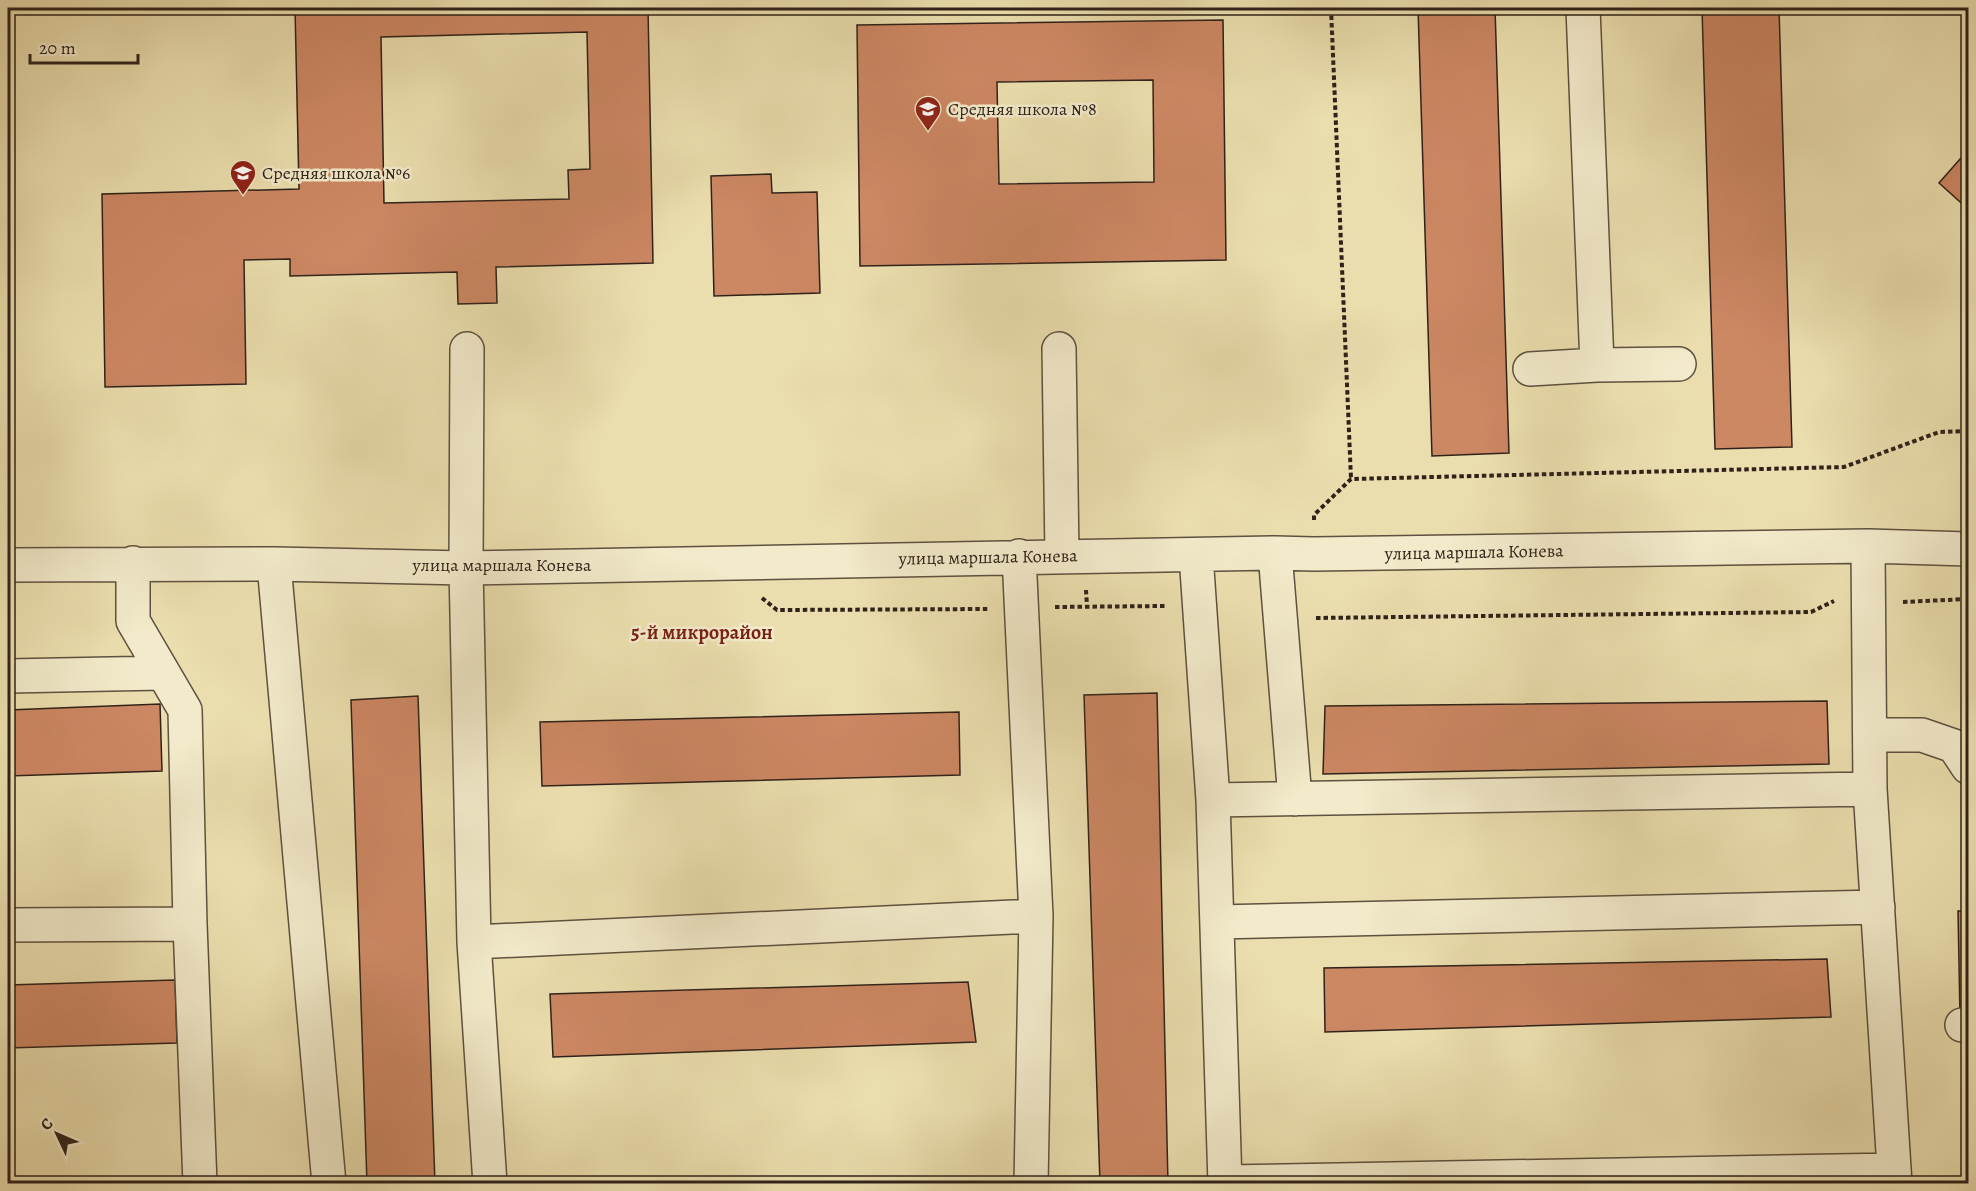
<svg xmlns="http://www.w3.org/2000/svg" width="1976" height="1191" viewBox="0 0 1976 1191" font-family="Alegreya,serif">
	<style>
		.building { fill: #cc8763; stroke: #2f221a; stroke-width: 1.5; fill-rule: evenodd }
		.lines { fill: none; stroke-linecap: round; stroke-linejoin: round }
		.minor-casing { stroke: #5e513f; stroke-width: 36 }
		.path { stroke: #2f221a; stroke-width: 4; stroke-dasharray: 4.5 3; stroke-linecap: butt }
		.minor { stroke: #f2eaca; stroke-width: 33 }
		.labels { text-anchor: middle; stroke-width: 5; stroke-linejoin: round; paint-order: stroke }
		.poi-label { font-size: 18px; fill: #2f221a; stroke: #f2eaca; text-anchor: start }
		.street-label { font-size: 18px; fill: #2f221a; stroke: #f2eaca }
		.neighbourhood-label { font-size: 20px; font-weight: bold; fill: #7a1f14; stroke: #f2eaca }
	</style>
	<rect width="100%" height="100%" fill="#ebdeae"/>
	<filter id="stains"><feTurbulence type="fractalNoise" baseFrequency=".00333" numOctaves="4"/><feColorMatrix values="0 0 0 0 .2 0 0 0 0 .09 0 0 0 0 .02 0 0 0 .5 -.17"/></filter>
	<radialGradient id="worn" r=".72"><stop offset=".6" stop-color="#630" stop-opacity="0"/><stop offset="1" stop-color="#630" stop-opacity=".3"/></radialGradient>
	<!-- building -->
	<path class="building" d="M295,8H648L653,263L496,267L497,303L458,304L457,272L290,276V259L244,260L246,384L105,387L102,194L299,189ZM587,32L590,169L568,170L569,199L384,203L381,37Z
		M1418,8H1495L1509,453L1432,456Z
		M1702,8H1779L1792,447L1715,449Z
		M1223,20L1226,260L860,266L857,25ZM1153,80L1154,182L999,184L997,82Z
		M1968,150V209L1939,183Z
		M771,174L772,193L817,192L820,293L714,296L711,176Z
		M1157,693L1168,1184H1100L1084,695Z
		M418,696L435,1184H367L351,700Z
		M1827,701L1829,764L1323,774L1325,706Z
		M160,704L162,771L8,776V710Z
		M959,712L960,775L542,786L540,722Z
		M1958,911H1968V1017H1960Z
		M1827,959L1831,1017L1325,1032L1324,968Z
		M175,980L177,1043L8,1048V985Z
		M968,982L976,1042L553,1057L550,994Z"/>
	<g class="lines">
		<!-- minor casing -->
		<g class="minor-casing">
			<path id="minor" d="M1583,8L1597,365
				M467,349L466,568L474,942L490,1184
				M1059,349L1062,556
				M1530,369L1597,365L1679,364
				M1868,546L1870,789L1895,1184
				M1275,553L1295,799
				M1196,555L1213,800L1225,1184
				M1019,556L1036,916L1031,1184
				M274,564L329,1184
				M8,565L274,564L466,568L1275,553L1314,554L1868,546L1968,549
				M8,676L162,673
				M1870,735H1922L1954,746L1968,767
				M1213,800L1870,789
				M1217,922L1878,907
				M190,924L200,1184
				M8,925L190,924L185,710L133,621V563
				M474,942L1036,916
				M1962,1025L1968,1024
				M1225,1182L1894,1170"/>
		</g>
		<!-- path -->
		<path class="path" d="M1331,8L1351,479
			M1314,520V515L1351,479L1844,467L1939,432L1968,431
			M1086,590L1087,606
			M762,598L777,610L988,609
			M1903,602L1968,599
			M1055,607L1165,606
			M1316,618L1811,612L1834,601"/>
		<!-- minor -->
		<use href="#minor" class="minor"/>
	</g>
	<!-- icons -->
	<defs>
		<g id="school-pin" transform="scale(1.35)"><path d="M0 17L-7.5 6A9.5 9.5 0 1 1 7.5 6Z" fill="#8f2418" stroke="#f2eaca"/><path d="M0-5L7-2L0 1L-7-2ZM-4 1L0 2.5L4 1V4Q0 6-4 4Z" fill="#fff"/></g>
	</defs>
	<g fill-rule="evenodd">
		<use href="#school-pin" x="928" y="109"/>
		<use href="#school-pin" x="243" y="173"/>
	</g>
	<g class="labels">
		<!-- poi labels -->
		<g class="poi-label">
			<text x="948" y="115">Средняя школа №8</text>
			<text x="262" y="179">Средняя школа №6</text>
		</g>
		<!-- street labels -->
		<g class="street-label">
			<text transform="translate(1474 552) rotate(-1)" y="6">улица маршала Конева</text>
			<text transform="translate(988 557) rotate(-1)" y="6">улица маршала Конева</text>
			<text x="502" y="571">улица маршала Конева</text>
		</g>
		<!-- neighbourhood labels -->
		<g class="neighbourhood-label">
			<text x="702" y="639">5-й микрорайон</text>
		</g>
	</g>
	<!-- margin -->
	<rect width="1976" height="1191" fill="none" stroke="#ebdeae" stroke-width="30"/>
	<rect x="9" y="9" width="1958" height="1173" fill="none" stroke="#2f221a" stroke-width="3"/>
	<rect x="15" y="15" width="1946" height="1161" fill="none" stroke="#2f221a" stroke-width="1.5"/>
	<!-- north arrow -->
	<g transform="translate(57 1134) rotate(314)" stroke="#f2eaca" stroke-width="4.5" paint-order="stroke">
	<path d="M0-4.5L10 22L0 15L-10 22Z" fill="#2f221a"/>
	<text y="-9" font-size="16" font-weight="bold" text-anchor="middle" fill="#2f221a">С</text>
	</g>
	<!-- scale -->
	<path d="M30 54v9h108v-9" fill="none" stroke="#2f221a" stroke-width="3"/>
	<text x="39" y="54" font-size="18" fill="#2f221a" stroke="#f2eaca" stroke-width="4.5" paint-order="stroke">20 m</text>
	<rect width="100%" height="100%" filter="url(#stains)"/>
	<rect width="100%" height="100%" fill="url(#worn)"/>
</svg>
